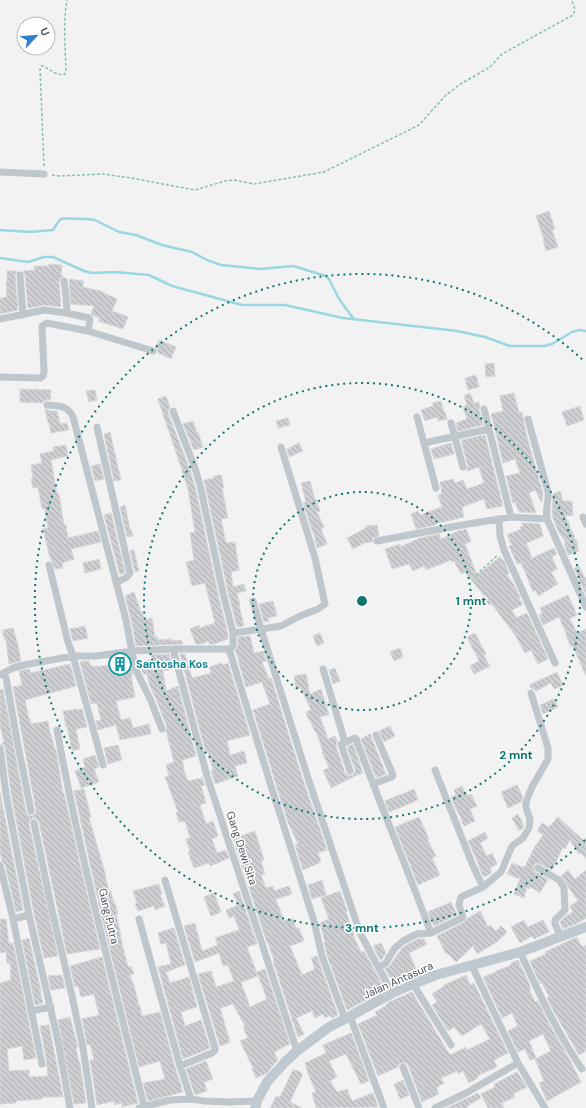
<svg xmlns="http://www.w3.org/2000/svg" width="586" height="1108" viewBox="0 0 586 1108" font-family="'DM Sans',sans-serif">
	<style>
		.lines { fill: none; stroke-linecap: round; stroke-linejoin: round }
		.stream { stroke: #99d7e2; stroke-width: 2.5 }
		.building { fill: url(#building-back-hatch); stroke: #d6d8dc }
		.path { stroke: #83c4a0; stroke-width: 1.5; stroke-dasharray: 3 2; stroke-linecap: butt }
		.minor { stroke: #bfc6cc; stroke-width: 7 }
		.secondary { stroke: #c0c9d0; stroke-width: 10 }
		.ring { fill: none; stroke: #0f766e; stroke-width: 2; stroke-dasharray: 2 4 }
		.labels { text-anchor: middle; stroke-width: 3; stroke-linejoin: round; paint-order: stroke }
		.culture-label { font-size: 11px; font-weight: bold; fill: #0d838f; stroke: #fff; text-anchor: start }
		.street-label { font-size: 11px; fill: #4c565d; stroke: #fff }
		.centre { fill: #0f766e; stroke: #fff; stroke-width: 2 }
		.ring-label { font-size: 12px; text-anchor: middle; font-weight: bold; fill: #0f766e; stroke: #fff; stroke-width: 3; stroke-linejoin: round; paint-order: stroke }
	</style>
	<defs>
		<pattern id="building-back-hatch" width="6" height="6" patternUnits="userSpaceOnUse"><rect width="6" height="6" fill="#cdcfd3"/><path d="M-1 5l2 2M0 0l6 6M5-1l2 2" fill="none" stroke="#a9abae"/></pattern>
	</defs>
	<rect width="100%" height="100%" fill="#f3f2f2"/>
	<g class="lines">
		<!-- stream -->
		<path class="stream" d="M0,230L30,232L53,230C56,226 58,221 61,219C64,218 91,219 95,220L119,232L136,235L162,245L192,252L207,260L221,265L260,269L293,266L326,276L329,279L339,299L353,318
			M0,258L28,262L44,257H53L84,271L92,273L115,272L149,275L172,286L242,305H285L343,318L457,331L485,337L510,346H544L552,344L572,332L580,330L586,331"/>
	</g>
	<!-- building -->
	<path class="building" d="M549,211L555,229L552,230L558,247L546,251L543,240H544L536,216Z
		M49,264L62,265L61,276H64L61,277L59,281L61,307L44,305L28,308L25,275L23,271L35,270L34,266H49Z
		M7,271H17L15,275L18,310L0,314V298L7,297L6,281H7Z
		M69,279L83,281V287L100,291L117,299L112,311L128,317L123,329L98,321L100,318L94,316L91,314L94,306L71,304Z
		M159,340L176,347L171,359L158,353V350L156,347Z
		M494,363L495,376L486,377L485,364Z
		M476,375L479,387L468,390L465,378Z
		M20,389L51,390L50,400H45L42,403L20,402Z
		M95,390L97,400L89,402L86,391Z
		M470,393L474,403L479,402L480,406L479,410L483,425L458,431L456,423L467,419L463,407L467,405L464,396Z
		M514,393L519,413L522,412L527,437L543,493L542,503L535,490L529,493L536,513L519,512L515,502L513,503L506,476L520,473L515,459L503,463L491,414L503,411L500,396Z
		M166,396L170,407L168,410V413L190,470L195,486L218,594L228,634V639L214,644H209V641L202,644H196L190,629L199,625L200,628L215,623L205,583L192,586L186,562L194,560L190,533L195,532L188,489L180,464L158,399Z
		M441,401L444,412H445L447,419L438,421L437,417L425,421L421,410L433,406V403Z
		M580,406L584,420L567,426L562,412Z
		M45,409L50,411H57L60,424L67,423L69,430L51,433L49,423H48Z
		M288,418L290,425L278,428L276,421Z
		M193,421L197,433L198,432L203,447L194,450L183,424Z
		M110,432L121,480L114,481L104,434Z
		M485,435L503,506L487,509L484,499L462,507L464,517L435,524V525L416,529L411,514L418,511L420,515L442,507L438,495L442,494L440,482L453,479L455,483L463,480L467,489L484,483L479,467L467,471L468,466L461,440Z
		M299,443L303,451L289,457L287,449Z
		M451,443L454,454L434,459L431,449Z
		M66,445L68,456L51,460L57,494H59L64,525H66L68,538L98,531L101,542L71,549L74,559L62,563L63,568L55,569L49,554L43,529L48,528L45,509H42L38,487L33,488L31,479L33,478L31,465L42,463L40,454L54,451L53,447Z
		M100,464L104,479L95,481L91,466Z
		M221,475L224,488H222L228,518L221,519L226,543L235,542L239,570L231,572L233,587L244,584L246,591L237,593L240,605H239L244,626L237,627L228,592L204,480L214,478V476Z
		M310,481L315,500L316,499L320,511L317,512L324,527L321,529L327,544L317,548L315,540H316L312,530L303,503L306,502L301,483Z
		M560,491L563,501H572L573,515L565,516L570,525L569,526L575,537L574,538V539H576L578,545L577,546L579,551L568,555L564,544L566,543L558,531L552,515L553,494Z
		M125,505L130,529H131L133,536L127,537L120,507Z
		M111,513L125,572L120,575L104,515Z
		M522,523L540,524L543,536L526,543L532,558L554,548L557,554L552,557L557,569L551,572L558,584L538,596L536,590L533,592L522,565L521,563L517,564L509,546L512,545L507,535L521,529L520,527L523,526Z
		M377,525L379,536L373,538L372,542L364,543L353,549L347,538L366,528V526Z
		M466,529L471,541L465,544L477,575L500,557L504,561L509,573L507,575L514,585L520,597L519,598L523,604L512,610L516,618L527,613L548,659L538,664L531,650L525,653L515,635L491,603L489,605L484,598L485,597L478,588L465,572L461,574L454,561L452,562L451,560L426,570L424,566L413,571L409,564L392,569L385,549L400,544V547L420,538L439,534L441,539L458,531Z
		M134,550L139,571L135,572L130,551Z
		M99,559L101,569L85,573L83,563Z
		M579,566L586,580V595L574,568Z
		M134,592L141,612L142,611L144,620L152,618L155,637L157,636L158,640L172,639V641L181,640L183,644L136,646L131,619L125,596Z
		M568,595L577,615L570,619L577,633L586,629V676L573,646L571,647L566,635H567L559,617L543,625L539,615L542,613L540,608Z
		M273,601L277,616L268,618L269,621L264,622L259,604Z
		M85,626L88,638L73,641L70,629Z
		M13,628L18,645L21,661L9,664L6,640H5L2,630Z
		M320,633L324,643L317,646L313,636Z
		M475,633L486,654L484,656L490,666L474,674L470,666L479,661L467,637Z
		M250,636L254,653L263,651L266,661L262,662L269,679L271,678L303,780L327,850L318,853L321,862L303,870L295,845L298,844L287,820L253,710L270,704L262,682L246,687L238,660H239L235,651L238,645V637Z
		M400,648L403,657L394,661L390,652Z
		M169,654L173,669L163,671L166,691L178,686L196,756L182,760L184,768H183L188,781L202,778L205,785L201,786L206,803L200,805L206,824L213,821L218,836L212,839L217,853L226,850L229,858L210,866L209,863L194,868L188,852L190,851L186,839L190,838L185,821L179,822L176,813L178,812L165,777L169,776L166,765L174,762L166,731L167,727L156,699L149,684L147,674H144L140,666L139,662L153,660L151,655Z
		M180,654H185L192,678L211,673L209,667L222,663L223,665L228,663L250,735L227,741L230,755L244,751L247,763L235,766L238,776L215,784L211,771L213,770L208,752L206,753Z
		M83,661H89L90,666L93,665V667L129,663L133,675H131L135,697L116,701L121,720L130,718L133,728L149,724L151,734L120,740L116,725L98,730L96,721L101,720L97,703L91,704L80,662Z
		M70,664L76,686L25,700L29,719H30L31,724L48,721L50,734H51L55,750H56L63,793H64L82,873L100,949L67,954L39,822L37,819L33,818L30,820L29,824L58,956L44,958L34,914L11,793L5,747L2,743L4,742L0,725V690L3,689L26,812L29,816H32L36,813V810L13,687L22,685L19,671L30,669V673Z
		M335,668L340,681L333,684L329,670Z
		M557,672L563,685L554,689L551,683L536,691L534,689L531,688L529,685Z
		M306,674L310,694L321,689L329,715L320,717L328,739L335,736L337,741L336,746L345,773L349,776L353,775L355,772V769L347,747L353,744L363,773L355,776L331,788L323,770L329,768L322,752H323L316,731L315,732L310,720L309,721L306,712L311,710L301,688L296,689L294,676Z
		M554,699L558,707L543,714L540,705Z
		M76,709L77,710L82,709L87,727L76,729L80,749L72,751L67,726L66,727L63,711Z
		M390,726L395,736L384,742L379,731Z
		M370,734L386,774L376,778L361,739Z
		M118,745L122,760L108,764L104,748Z
		M95,755L99,767L94,769L99,782L81,788L75,771L85,767L83,759Z
		M517,785L523,797L521,802L508,808L501,792Z
		M462,786L467,796L471,794L477,806L470,809L475,821L464,826L461,820L462,819L456,809L451,797L456,795L454,790Z
		M84,789L91,817L89,818L106,876H105L109,891H111L114,903H115L118,914H116L121,935H120L128,967L131,966L134,974L130,975L135,989L139,1006H140L142,1016L160,1012L175,1067L183,1092L148,1101L143,1083L165,1079L160,1061L139,1067L102,918L74,791Z
		M414,789L418,800L389,812L385,801Z
		M0,792L23,910L16,912L5,864L2,861L0,851Z
		M518,814L524,826L522,829L519,831L512,818Z
		M419,817L429,839H427L436,856L432,858L440,875L418,885L395,827Z
		M558,817L583,840L586,838V859L581,853L579,854L570,840L565,849L563,847L552,870L538,863L535,864L533,868L535,872L548,879L540,893L531,887L530,889L527,887L524,898L514,894L520,879L507,874L512,863L522,867L523,866L525,867L533,850L543,835L537,831L542,823L549,827Z
		M255,831L264,860L261,861L265,874L261,875L266,888L273,886L274,891L289,886L292,894L276,899L284,921L292,918L296,928H299L304,941L290,946L302,975L315,969L311,958L317,956L338,1015L332,1018L331,1015L325,1018L323,1014L315,1018L312,1011L296,1018L304,1034L298,1037L273,961L274,960L268,943H267L233,839Z
		M485,832L488,838L480,843L487,856L492,853L497,864L490,868L492,873L484,877L478,865H479L468,841Z
		M568,870L575,879L586,870V918L576,924L563,929L560,922L566,916L573,912L570,906L578,901L561,876Z
		M322,880L326,895L312,899L308,885Z
		M159,884L162,894L160,895L165,906L155,910L154,906L138,911L135,904L137,903L133,891Z
		M239,891L257,944L247,947L258,976L241,982L250,1007L267,999L257,972L265,969L290,1044L274,1052L278,1060L272,1066V1067L267,1073L256,1078L252,1069L253,1068L240,1041L248,1038L243,1027L245,1026L233,1004L220,1008L230,1042L220,1046L198,974L211,971L216,987L234,981L228,965L223,966L219,953L195,962L184,926L195,923L202,951L218,945L215,938L239,930L234,916L229,918L226,910L239,905L233,894Z
		M340,891L347,911L346,912L354,934L353,935L361,952L364,951L385,990L347,1010L327,955L324,943L325,942L320,923L329,919L321,898Z
		M214,893L221,912L211,916L204,897Z
		M451,902L457,915L434,926L428,912Z
		M480,911L488,927L490,925L496,931L501,926L507,932L497,942L477,954L473,946L456,962L447,953L446,954L437,936L464,922L468,918Z
		M0,919H6L9,943H13L36,1058L24,1060L22,1046L7,1049L9,1071L29,1070V1077L48,1076L46,1058L40,1026L49,1025L63,1097H42V1099L16,1101V1103L0,1104V983L11,980L10,963H7L6,952L0,953Z
		M524,920L528,927L543,920L549,932L534,939L532,936L520,943L511,927Z
		M173,928H174L185,965L166,972L170,983L189,977L197,1007L181,1012L185,1026L201,1020L210,1048L183,1059L158,967L171,964L166,943L161,944L158,933Z
		M577,937L581,946L582,945L583,947L586,945V1051L579,1055L553,1010L547,997L549,996L542,983L540,984L530,961L546,954L545,952Z
		M29,938L41,991H40L43,1003L35,1005L22,940Z
		M418,939H424L427,944L409,953L417,971L407,976L409,979L394,985L385,969L390,966L395,958L402,948L406,945Z
		M381,943L386,953L382,959L380,960L373,946Z
		M102,957L138,1103L122,1107V1103L114,1105V1101L97,1105L90,1060H94L90,1044L87,1045L82,1019L99,1015L94,994L81,997L78,986L75,987L70,966Z
		M518,960L531,988L529,989L535,1002L538,1001L552,1029L570,1060L581,1082L547,1101L539,1083L544,1081L535,1059L551,1051L543,1034L529,1041L536,1058L530,1060L525,1049L518,1052L508,1031L518,1026L512,1013L502,1018L483,977L496,972V971L511,965V963Z
		M62,975L65,988L51,990L48,976Z
		M466,975L470,985L474,983L508,1053L494,1060L497,1067L477,1076L478,1078L469,1083L463,1071L458,1074L457,1071L441,1078L444,1083L436,1088L439,1094L422,1102L408,1065L406,1063H401L399,1064L398,1067L378,1076L358,1024L377,1015L375,1012L387,1005V1003L412,992L450,1055L466,1047L467,1050L490,1039L481,1024L462,1036L454,1027L448,1031L432,1005L437,1002L432,994L444,986V985Z
		M70,1017L78,1047L76,1048L79,1062L80,1063L86,1103L74,1104L58,1020Z
		M351,1033L369,1081L361,1084L346,1054L329,1061L337,1077L330,1081L337,1092L347,1089L352,1101L373,1093L378,1107L316,1108L312,1093L316,1092L308,1074L305,1063L326,1053L323,1045Z
		M206,1061L213,1079L204,1082L207,1091L195,1095L186,1069Z
		M293,1070H296L302,1073V1076L290,1102L302,1108H270L276,1096L280,1097Z
		M517,1072L527,1087L513,1094L515,1097L502,1103L504,1108H488L481,1094L495,1087L494,1084Z
		M403,1080L409,1095L400,1099L394,1084Z
		M478,1093L481,1098L467,1106L468,1108H446Z"/>
	<g class="lines">
		<!-- path -->
		<path class="path" d="M44,166L40,69L41,66H43L55,73L62,75L65,74L66,69C65,46 63,23 67,0
			M52,175L59,176L103,174L131,178L195,190L225,181L234,180L254,184L324,172L419,125L445,96L459,85L490,67L502,54L573,15C576,9 574,5 571,0
			M476,575L498,555"/>
		<!-- minor -->
		<path class="minor" d="M0,172L44,174
			M20,275L23,315
			M64,281L66,296L67,313
			M0,319L44,310L67,313L89,318L90,320L88,331L52,324L47,323L42,326L44,372L43,376L40,378L0,377
			M88,331L153,351
			M47,405C58,406 68,405 73,417L126,620L135,668L151,701L162,729
			M484,409L511,517
			M417,417L436,488
			M528,419L548,492C549,502 545,509 547,519L586,607
			M451,423L463,467
			M97,427L130,573L127,577L116,583
			M424,443L489,429
			M281,447L315,558L325,604L318,609L300,616L281,626L261,629L308,778L360,933L392,993
			M583,517L586,524
			M499,519L500,536L504,550L555,663
			M377,541L462,525L511,517L547,519
			M49,565L68,642L73,656L103,765
			M233,633L261,629L253,601
			M173,649L207,776L297,1051
			M229,649L271,786L314,921L322,956L345,1019
			M323,669L345,742
			M5,672L17,740L31,811
			M0,675L13,668L24,665L73,656H96L132,651L173,649H229L232,647L233,645V633L223,593L200,485L195,468L173,411
			M57,730C80,857 113,981 144,1106
			M0,748L6,794L29,915L58,1041L70,1108
			M435,770L473,866L483,887
			M350,771L341,744L355,738L356,739C380,804 407,868 431,933
			M373,784L392,777L393,775L376,735
			M34,823L52,910L72,996L83,1048L92,1108
			M0,865L13,919L29,915
			M538,868L559,880L564,888L565,910L555,920V924L561,937
			M165,880L215,1048V1050L212,1053L180,1066
			M13,919L42,1064
			M139,919L180,1066L191,1099
			M520,952C539,993 557,1033 582,1069
			M472,966L518,1063L545,1108
			M379,967L386,963L394,949L403,941L417,934L431,933L462,918L463,917L459,905L461,897L483,887L501,872L512,846L523,838L529,828L530,819L526,808V802L532,787L548,759V748L531,693
			M413,984L451,1045
			M31,1011L51,1007
			M350,1016L384,1108
			M403,1067L419,1108
			M139,1108L170,1100L191,1099L204,1101L230,1102L257,1101
			M435,1108L466,1093L518,1063"/>
		<!-- secondary -->
		<path class="secondary" d="M255,1108L257,1101L267,1082L285,1062L297,1051L329,1027L345,1019L392,993L413,984L436,975L520,952L586,927"/>
	</g>
	<!-- distance rings -->
	<g class="ring">
		<circle cx="362" cy="601" r="109"/>
		<circle cx="362" cy="601" r="218"/>
		<path d="M585 840A327 327 0 1 1 585 362"/>
	</g>
	<!-- icons -->
	<defs>
		<g id="building-ring" transform="scale(1.15)"><circle r="9.5" fill="#fff" stroke="#0f9aa8" stroke-width="1.5"/><path d="M-4-6H4V6H1V3H-1V6H-4ZM-2.5-4.3h1.7v1.8h-1.7ZM.8-4.3h1.7v1.8H.8ZM-2.5-1h1.7V.8h-1.7ZM.8-1h1.7V.8H.8Z" fill="#0f9aa8"/></g>
	</defs>
	<g fill-rule="evenodd">
		<use href="#building-ring" x="120" y="664"/>
	</g>
	<g class="labels">
		<!-- culture labels -->
		<g class="culture-label">
			<text x="136" y="668">Santosha Kos</text>
		</g>
		<!-- street labels -->
		<g class="street-label">
			<text transform="translate(242 848) rotate(72)" y="4">Gang Dewi Sita</text>
			<text transform="translate(109 916) rotate(77)" y="4">Gang Putra</text>
			<text transform="translate(398 980) rotate(-24)" y="4">Jalan Antasura</text>
		</g>
	</g>
	<circle cx="362" cy="601" r="6" class="centre"/>
	<g class="ring-label">
		<text x="471" y="605">1 mnt</text>
		<text x="516" y="759">2 mnt</text>
		<text x="362" y="932">3 mnt</text>
	</g>
	<!-- north arrow -->
	<g transform="translate(36 36) rotate(64)"><circle r="19" fill="#ffffff" stroke="#b7bbbe"/>
	<path d="M0-3L7 15L0 10L-7 15Z" fill="#317fce"/>
	<text y="-6" font-size="11" font-weight="bold" text-anchor="middle" fill="#4c565d">U</text>
	</g>
</svg>
